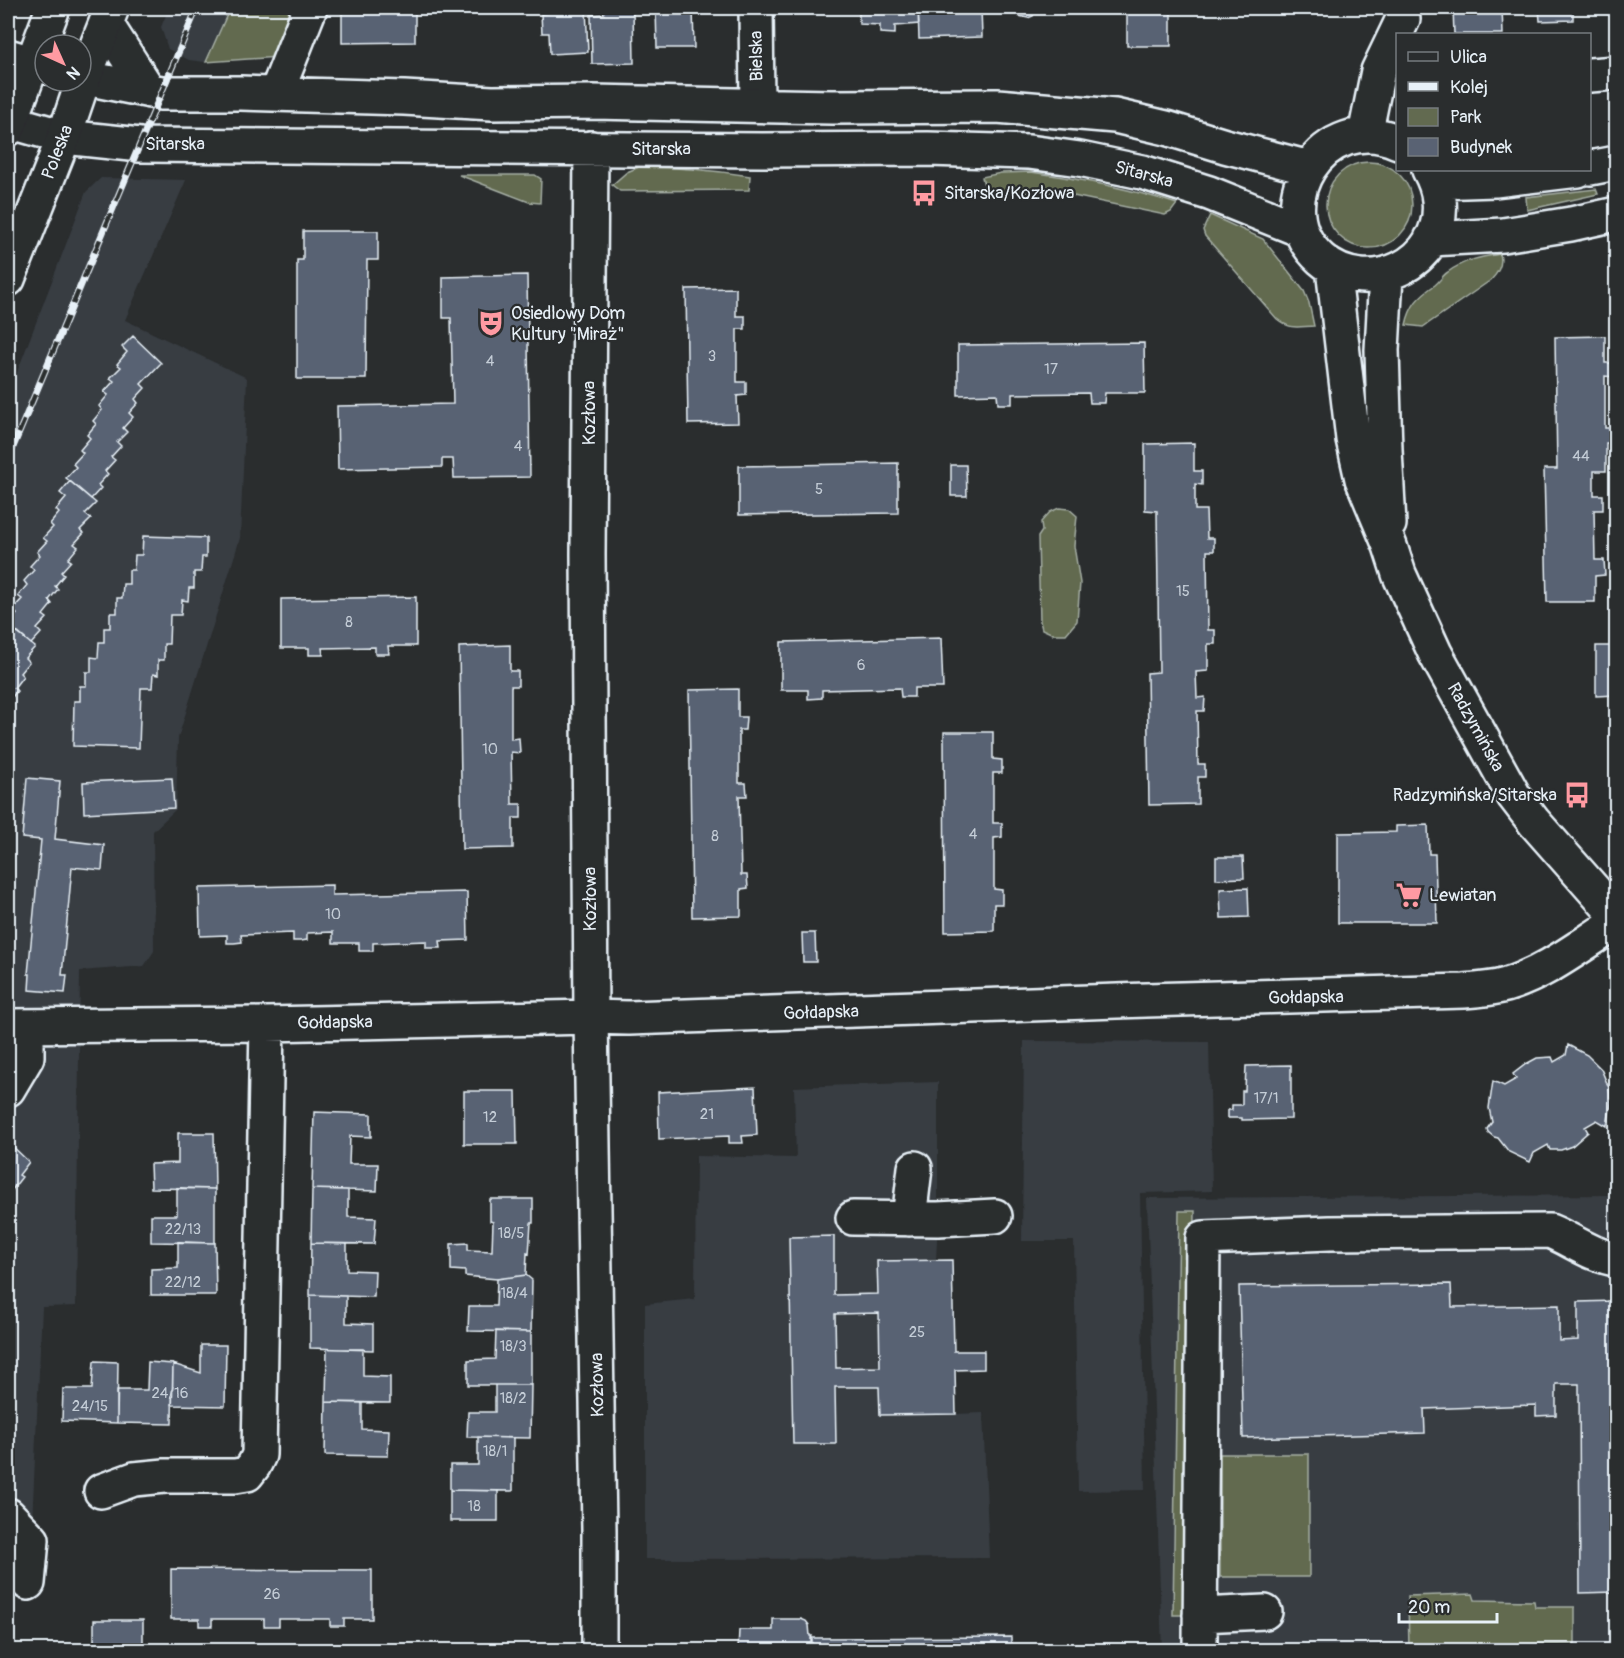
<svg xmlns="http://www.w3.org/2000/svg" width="1624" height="1658" viewBox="0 0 1624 1658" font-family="Pangolin,sans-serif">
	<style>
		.built { fill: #383d43 }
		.green { fill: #626a50; stroke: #a5aea4; stroke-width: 1.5 }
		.building { fill: #596273; stroke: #e8f1f8; stroke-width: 1.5; fill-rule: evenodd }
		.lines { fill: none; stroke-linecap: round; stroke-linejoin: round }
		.minor-casing { stroke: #e8f1f8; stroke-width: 38 }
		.major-casing { stroke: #e8f1f8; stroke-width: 38 }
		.minor { stroke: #2a2d2e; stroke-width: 33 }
		.major { stroke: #2a2d2e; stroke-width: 33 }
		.rail-casing { stroke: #e8f1f8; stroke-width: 7 }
		.rail { stroke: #2a2d2e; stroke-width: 4.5; stroke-dasharray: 14; stroke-linecap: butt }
		.labels { text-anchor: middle; stroke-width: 4.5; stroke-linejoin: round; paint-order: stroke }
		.number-label { font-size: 15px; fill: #c4cdd7 }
		.street-label { font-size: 18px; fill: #e8f1f8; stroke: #2a2d2e }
		.poi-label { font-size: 18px; fill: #e8f1f8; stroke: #2a2d2e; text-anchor: start }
	</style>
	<rect width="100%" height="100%" fill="#2a2d2e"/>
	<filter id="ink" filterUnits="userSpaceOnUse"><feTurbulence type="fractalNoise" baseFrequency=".0167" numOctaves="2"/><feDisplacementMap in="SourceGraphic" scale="12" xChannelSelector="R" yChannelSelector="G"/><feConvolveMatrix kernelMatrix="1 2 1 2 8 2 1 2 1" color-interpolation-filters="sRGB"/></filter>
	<g filter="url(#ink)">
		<!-- built -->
		<path class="built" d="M169,8H230L205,62L189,60L168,49L161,27Z
			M101,178L186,180L125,320L247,378L240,538L178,738L176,809L153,831L154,951L144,966L80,971L76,1306L42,1307L32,1523L8,1507V396L86,192Z
			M1024,1041L1209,1042L1212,1191L1140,1193L1145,1490L1078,1491L1074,1241H1022Z
			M938,1082V1219L936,1260H952L954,1351H984V1369L955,1370L956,1414L983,1413L989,1558L645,1559V1304L695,1299L696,1156L796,1158L794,1087Z
			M1616,1195V1650H1162L1147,1198Z"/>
		<!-- green -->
		<path class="green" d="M230,8H297L278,57L206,62Z
			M1326 205a43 43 0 1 1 86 0a43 43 0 1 1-86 0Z
			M639,167C677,167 713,170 750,176L749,190L620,191L612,185L627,172Z
			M1031,172C1080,179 1129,188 1177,204L1171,212L1165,215L1054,192L986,193L982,177L1001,173Z
			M459,175H535L541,179L540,203L529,202Z
			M1596,189L1598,194L1527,210L1526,197Z
			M1210,215L1263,239L1304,291L1309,303L1314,326C1296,327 1291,330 1277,319L1205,236L1203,230Z
			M1500,254C1503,264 1498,273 1491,280L1423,327L1406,325C1410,305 1419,296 1435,285C1440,281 1443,275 1448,272C1464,260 1481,257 1500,254Z
			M1059,508L1069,509L1077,516L1074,546L1080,583L1077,621L1066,634H1053L1042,629L1040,621L1038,537L1042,531L1041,522L1050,512Z
			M1179,1211H1195L1190,1615H1173Z
			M1220,1454H1309V1577H1220Z
			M1473,1594L1475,1600L1534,1601L1535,1607H1575V1644L1501,1645L1500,1649L1409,1650L1408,1596Z"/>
		<!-- building -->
		<path class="building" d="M342,8H415V42L342,43Z
			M547,8H586L588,52L550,54L549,33H542L541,14L548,13Z
			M603,8H633L634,63L592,64L591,15L604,14Z
			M656,8H693L694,48H657Z
			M859,8H918L919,24L895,26V34L880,33V25L859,24Z
			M918,8H981L982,37L919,39Z
			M1016,8H1063V10H1036L1033,16L1028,18L1019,16Z
			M1127,8H1171V46H1127Z
			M1453,8H1502L1503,34H1454Z
			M1539,8H1573V20L1540,21Z
			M1614,10H1616V52H1614Z
			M303,231H378V260H367L366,379H297V260H303Z
			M527,275L530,477L454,478L453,459H442V467L338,469L337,406L453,404L451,318H443V277Z
			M736,288V316H745V329H737V382H746V395L737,396L738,423L688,424L686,289Z
			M133,336L161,363L141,384L145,388L135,399L138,403L129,413L133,417L123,428L127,432L117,442L121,446L111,457L115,460L105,471L108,474L98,485L101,488L91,499L66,478L76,467L73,464L83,453L80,450L90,438L87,435L96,424L93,421L102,410L99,406L108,395L104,392L114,381L110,378L121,367L117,364L127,352L122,347Z
			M1605,336V363H1614V377L1605,376V428H1615V443H1606V471H1594V495H1603V510H1594L1595,560H1604L1605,575L1595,576V602H1547L1544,469H1557L1555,337Z
			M1144,343L1145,393H1105L1104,403H1090L1089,393L1012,394V404H998L997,394L958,395V345Z
			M1194,443V471H1202V485L1195,484V510H1206L1207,538H1214V551H1207L1208,630H1215V644H1208V671L1196,672L1197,698L1205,697L1204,711H1197L1198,764H1205V777H1198V804L1149,805L1147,673L1159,672L1157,511L1145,510V444Z
			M898,463V513L739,515V466Z
			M951,465H966L967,496H951Z
			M70,481L96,503L85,514L91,519L80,530L84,533L74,544L78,547L68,559L71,561L61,572L64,575L55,586L58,589L49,600L52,604L43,615L47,618L37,629L41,633L31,644L8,624L17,614L12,610L22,599L18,596L27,585L24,581L34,570L30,566L40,555L37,552L47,541L43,538L53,527L50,524L59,513L56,510L66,498L60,493Z
			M143,536L206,538V557H202L201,572H194V588H189L188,601L182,600L181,615H170L169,644H164V660H158V675L153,674L152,688H141L139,748L73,746L74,701H80V686H86V672H91V657L98,658L99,642H104V628H110V613H117V598H122L123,584H129V570H134L135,555H142Z
			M416,597V646H388L389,654H375V647L322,648L323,655H309V648H281V599Z
			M11,628L35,647L25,658L29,662L20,673L23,676L14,688L17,691L8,702L12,706L8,711V632Z
			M941,638L943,688H914V697H901L900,688L822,690V698L808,699V690H781V642Z
			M510,645V671H518V686H511V739L519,738L520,753L511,752L512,804H521V818H513V848L462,849L459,647Z
			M1596,646H1616V695L1596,696Z
			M738,689V717H746L745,730H739V783H746L747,796H739L741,875H747L748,888L741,889V916L692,917L689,690Z
			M944,732H993V759L1002,760V773H993V823H1002V837L994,838V889L1002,890V904H994V931L945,932Z
			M27,778L60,781L55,839L104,845L102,870L72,867L62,975H67L65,993L29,990L30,974H28L41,840L22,838Z
			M172,778L174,808L84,813L83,782Z
			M1428,825L1429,854H1435L1437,923H1338V833L1396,832V826Z
			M1216,857H1243L1244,878L1216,879Z
			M332,885V895L467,892L468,940L440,941L441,948H426V941L373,943V951H359V943H333V932L307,933V940L300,941H293V933L241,935L242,942L234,943H227V935L200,936L199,888Z
			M1248,888L1249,917L1221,918L1220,889Z
			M802,933H815L816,962H803Z
			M1568,1045L1587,1055L1601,1069L1609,1088L1611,1103L1607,1126L1597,1120L1585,1127L1588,1132L1572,1146L1561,1150H1550L1548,1145L1534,1153L1530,1162L1509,1152L1498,1138L1494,1137L1488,1132L1487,1129L1492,1122L1489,1108L1493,1081L1504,1086L1516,1079L1513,1074L1526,1064L1537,1058L1552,1057L1554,1062L1566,1055Z
			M1291,1065V1119L1242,1120V1118H1228V1110H1232V1105H1242V1091H1245L1246,1066Z
			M755,1087L757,1135L742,1136L743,1143H729V1136L659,1139L658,1092Z
			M464,1091H516L517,1144H464Z
			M314,1112L371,1114V1137L350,1136L349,1164H378L377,1191L312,1189Z
			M178,1133H214L215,1189L151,1188L150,1164L178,1163Z
			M8,1142L29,1162L19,1175L22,1177L8,1195Z
			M177,1188L215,1189V1243L151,1242V1215H177Z
			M312,1189L348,1190V1217L376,1218L374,1244L311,1243Z
			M490,1199H533V1223H531L529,1254L527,1253L526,1275L497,1279L465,1276V1271L451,1270V1244L468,1243V1250L492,1251L493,1222L490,1221Z
			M834,1236V1295L878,1294L877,1261L952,1260L954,1351H984V1369L955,1370L956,1414L880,1415L879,1387H835L836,1444H793L789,1237ZM879,1313L880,1367L836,1368L835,1314Z
			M178,1242L215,1243L216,1295H151V1269L178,1268Z
			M311,1243L347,1244V1270L375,1271L374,1297L310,1295Z
			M526,1275L532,1280L531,1332L468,1331L469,1306H496L497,1279Z
			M1451,1284L1452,1307L1559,1305V1341L1578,1340V1302L1616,1301V1592L1580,1593L1579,1384H1556V1415L1536,1416V1405L1424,1409L1425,1433L1243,1438L1239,1286Z
			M310,1295L346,1296V1323L373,1324V1350L310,1348Z
			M496,1331L531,1332V1385H468V1360L495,1359Z
			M201,1345H226L225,1406L172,1405L173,1364L201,1373Z
			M327,1349H363V1376L390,1377V1403L326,1402Z
			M94,1361L118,1362L117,1423L62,1421L63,1389H92Z
			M148,1362L173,1364L172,1424L117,1423V1390H147Z
			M495,1385H531L530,1438L467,1437L468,1412H495Z
			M326,1402L362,1403V1429L389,1430L388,1456L325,1455Z
			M478,1437L513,1438V1491L450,1490V1465H478Z
			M450,1490L498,1491V1521H450Z
			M171,1569L372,1570V1619H344V1626H330V1619H279V1626H264V1619H212V1626H199V1619H171Z
			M773,1619H801L806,1621L809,1625L810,1636H812L811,1638V1650H738L739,1630H773Z
			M94,1620H143V1646H150V1650H94Z
			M1011,1637V1650H812V1638Z
			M371,1648H420V1650H371Z"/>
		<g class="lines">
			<!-- minor casing -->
			<g class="minor-casing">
				<path id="minor" d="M756,8L757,105
					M106,24L149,91
					M8,56L45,67
					M1590,75L1616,73
					M81,77L161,93H241L404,98L492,103L593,102L832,107L997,106L1115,116L1166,128L1225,146L1309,168
					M276,94L310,8
					M8,121L64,137L140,145L762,150L928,149L1029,152L1080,159L1142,172L1209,193L1301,230
					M1365,135L1378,71L1403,19
					M1398,142C1324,108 1262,206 1321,259C1368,300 1446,263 1439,200C1438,189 1434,179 1429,170
					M591,148L588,555L591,1017L599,1530V1650
					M1590,168L1616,163
					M1435,182L1495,180L1578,170
					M1431,239L1503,235L1571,224L1616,214
					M1333,268L1353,439L1362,479L1390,546L1399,574L1435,653L1514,796L1534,822L1616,915
					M1386,275L1382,350L1385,450L1389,524
					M8,1026L267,1024L591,1017L629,1018L1146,1000L1464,991C1478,990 1492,989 1506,985C1546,973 1581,945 1616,923
					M8,1089L27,1057V1026
					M853,1218L938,1219L995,1216
					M909,1219L915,1168
					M101,1491L134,1479L165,1476H235L247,1474L254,1465L259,1455L267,1024
					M8,1515L32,1540L28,1583
					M1200,1615L1265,1612
					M1200,1644L1203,1238L1330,1233L1550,1231C1572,1240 1593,1256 1616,1259"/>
			</g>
			<!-- major casing -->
			<g class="major-casing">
				<path id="major" d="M8,129L53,8
					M8,279L64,137L84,78L112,8"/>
			</g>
			<!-- minor -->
			<use href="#minor" class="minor"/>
			<!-- major -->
			<use href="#major" class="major"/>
			<!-- rail casing -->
			<g class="rail-casing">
				<path id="rail" d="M8,459L197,8"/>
			</g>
			<!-- rail -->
			<use href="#rail" class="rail"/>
		</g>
	</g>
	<!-- icons -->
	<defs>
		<g id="bus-bare" transform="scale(2.07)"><path d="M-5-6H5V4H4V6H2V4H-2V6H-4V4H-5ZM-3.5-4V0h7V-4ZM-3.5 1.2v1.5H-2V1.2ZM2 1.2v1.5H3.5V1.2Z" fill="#ff9aa2" stroke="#2a2d2e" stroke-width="2.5" paint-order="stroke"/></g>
		<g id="theatre-bare" transform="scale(2.07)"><path d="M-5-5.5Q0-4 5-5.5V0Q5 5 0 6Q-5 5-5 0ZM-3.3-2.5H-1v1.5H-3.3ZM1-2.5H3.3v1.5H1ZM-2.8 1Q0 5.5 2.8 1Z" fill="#ff9aa2" stroke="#2a2d2e" stroke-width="2.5" paint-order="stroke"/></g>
		<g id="supermarket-bare" transform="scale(2.07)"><path d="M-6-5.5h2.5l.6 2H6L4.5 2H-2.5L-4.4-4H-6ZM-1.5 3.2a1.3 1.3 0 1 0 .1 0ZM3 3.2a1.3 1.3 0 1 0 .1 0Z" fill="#ff9aa2" stroke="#2a2d2e" stroke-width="2.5" paint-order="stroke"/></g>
	</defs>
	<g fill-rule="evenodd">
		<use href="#bus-bare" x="924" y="193"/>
		<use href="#theatre-bare" x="491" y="323"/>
		<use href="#bus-bare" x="1577" y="795"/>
		<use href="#supermarket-bare" x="1409" y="895"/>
	</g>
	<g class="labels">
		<!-- number labels -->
		<g class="number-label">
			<text x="712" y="361">3</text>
			<text x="490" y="366">4</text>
			<text x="1051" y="374">17</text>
			<text x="518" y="451">4</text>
			<text x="1581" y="461">44</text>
			<text x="819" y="494">5</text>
			<text x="1183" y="596">15</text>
			<text x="349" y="627">8</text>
			<text x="861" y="670">6</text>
			<text x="490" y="754">10</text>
			<text x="973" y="839">4</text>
			<text x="715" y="841">8</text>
			<text x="333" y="919">10</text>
			<text x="1266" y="1103">17/1</text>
			<text x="707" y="1119">21</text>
			<text x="490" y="1122">12</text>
			<text x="183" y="1234">22/13</text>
			<text x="511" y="1238">18/5</text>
			<text x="183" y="1287">22/12</text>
			<text x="514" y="1298">18/4</text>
			<text x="917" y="1337">25</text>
			<text x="513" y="1351">18/3</text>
			<text x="170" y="1398">24/16</text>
			<text x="513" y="1403">18/2</text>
			<text x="90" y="1411">24/15</text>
			<text x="495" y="1456">18/1</text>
			<text x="474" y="1511">18</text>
			<text x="272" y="1599">26</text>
		</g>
		<!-- street labels -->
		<g class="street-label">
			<text transform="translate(756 56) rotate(-91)" y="6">Bielska</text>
			<text x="175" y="150">Sitarska</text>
			<text x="661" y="155">Sitarska</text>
			<text transform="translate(57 152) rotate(-69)" y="6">Poleska</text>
			<text transform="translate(1144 174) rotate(15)" y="6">Sitarska</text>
			<text transform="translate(589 413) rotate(-90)" y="6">Kozłowa</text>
			<text transform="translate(1476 727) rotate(61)" y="6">Radzymińska</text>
			<text transform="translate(590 899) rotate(-90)" y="6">Kozłowa</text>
			<text transform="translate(1306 997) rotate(-1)" y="6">Gołdapska</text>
			<text transform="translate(821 1012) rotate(-2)" y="6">Gołdapska</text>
			<text transform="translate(335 1022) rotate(-1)" y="6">Gołdapska</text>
			<text transform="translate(597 1385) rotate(-91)" y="6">Kozłowa</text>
		</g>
		<!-- poi labels -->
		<g class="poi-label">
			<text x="944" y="199">Sitarska/Kozłowa</text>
			<text x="511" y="319">Osiedlowy Dom<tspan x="511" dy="21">Kultury "Miraż"</tspan></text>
			<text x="1557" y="801" text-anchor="end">Radzymińska/Sitarska</text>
			<text x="1429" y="901">Lewiatan</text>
		</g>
	</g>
	<!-- margin -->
	<rect width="1624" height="1658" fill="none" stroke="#2a2d2e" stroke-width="30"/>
	<rect x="15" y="15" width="1594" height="1628" fill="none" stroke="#e8f1f8" stroke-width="2" filter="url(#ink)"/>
	<!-- legend -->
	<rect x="1396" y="33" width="195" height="138" fill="#2a2d2e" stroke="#767b7f" stroke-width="1.5"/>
	<rect x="1408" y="52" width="30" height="9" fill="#2a2d2e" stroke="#767b7f" stroke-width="1.5"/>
	<text x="1450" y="63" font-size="18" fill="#e8f1f8">Ulica</text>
	<rect x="1408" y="82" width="30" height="9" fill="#e8f1f8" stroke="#767b7f" stroke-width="1.5"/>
	<text x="1450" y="93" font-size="18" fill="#e8f1f8">Kolej</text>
	<rect x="1408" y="108" width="30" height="18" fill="#626a50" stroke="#767b7f" stroke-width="1.5"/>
	<text x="1450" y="123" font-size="18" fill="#e8f1f8">Park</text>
	<rect x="1408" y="138" width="30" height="18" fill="#596273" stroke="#767b7f" stroke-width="1.5"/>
	<text x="1450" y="153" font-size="18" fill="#e8f1f8">Budynek</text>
	<!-- north arrow -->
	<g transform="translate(63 63) rotate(135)"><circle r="28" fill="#2a2d2e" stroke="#767b7f" stroke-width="1.5"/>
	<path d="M0-4.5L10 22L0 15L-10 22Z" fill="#ff9aa2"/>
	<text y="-9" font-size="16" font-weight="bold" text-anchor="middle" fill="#e8f1f8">N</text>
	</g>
	<!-- scale -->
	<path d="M1399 1613v9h98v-9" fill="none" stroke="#e8f1f8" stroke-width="3"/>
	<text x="1408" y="1613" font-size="18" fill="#e8f1f8" stroke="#2a2d2e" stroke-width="4.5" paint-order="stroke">20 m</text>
</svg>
